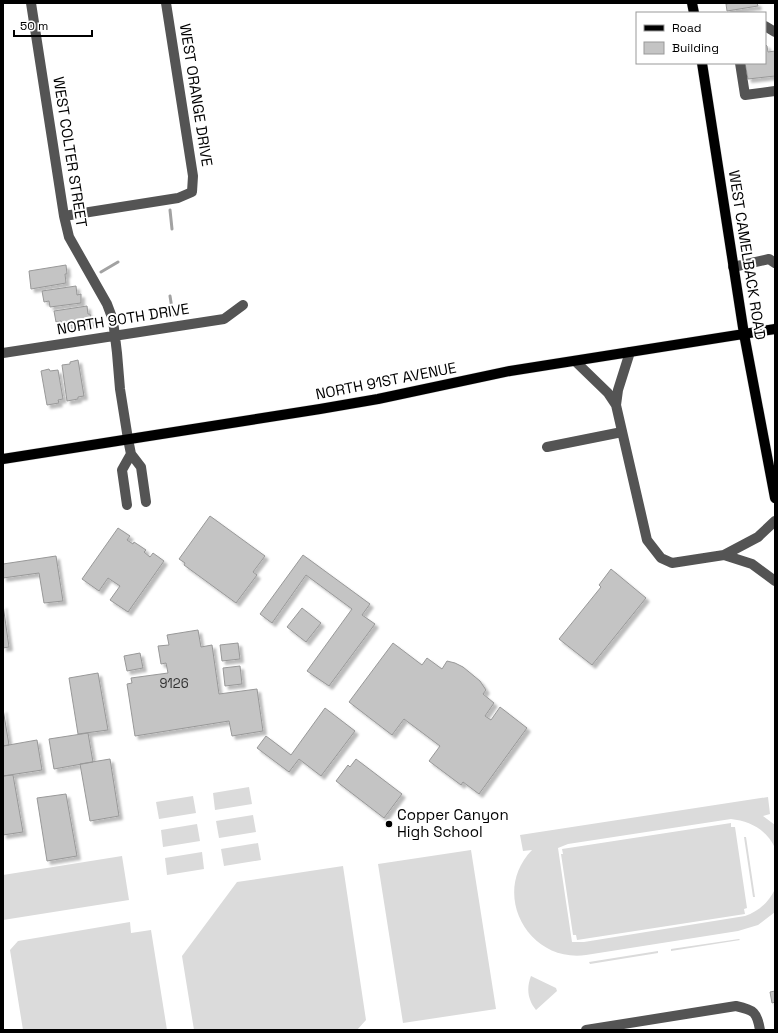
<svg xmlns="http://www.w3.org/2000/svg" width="778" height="1033" viewBox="0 0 778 1033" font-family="'Space Grotesk',sans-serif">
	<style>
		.garden { fill: #dbdbdb }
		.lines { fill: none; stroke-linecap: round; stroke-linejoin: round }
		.stream { stroke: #a2a2a2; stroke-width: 3 }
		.building { fill: #c4c4c4; stroke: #989898; filter: url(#shadow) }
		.major-casing { stroke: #dbdbdb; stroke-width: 11 }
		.minor { stroke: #545454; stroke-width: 10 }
		.major { stroke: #000; stroke-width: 10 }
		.poi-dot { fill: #000; stroke: #fff; stroke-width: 1.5 }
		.labels { text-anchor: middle; stroke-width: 4; stroke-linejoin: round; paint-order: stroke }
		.number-label { font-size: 13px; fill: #313131 }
		.street-label { font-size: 15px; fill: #000; stroke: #fff }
		.poi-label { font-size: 15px; fill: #000; stroke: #fff; text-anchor: start }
	</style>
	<defs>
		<filter id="shadow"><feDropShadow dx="3.5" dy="3.5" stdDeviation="1" flood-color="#0004"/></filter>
	</defs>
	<rect width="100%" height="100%" fill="#fff"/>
	<!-- garden -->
	<path class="garden" d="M249,787L252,804L215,810L213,793Z
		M193,796L196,813L159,819L156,802Z
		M768,797L770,814L763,816L775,825V848C767,830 750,821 731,819L568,844L558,848L572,942H584L745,916C758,912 769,902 775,889V912L758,925L738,931L586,955C528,963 490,893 532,850L523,851L520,835Z
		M253,815L256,832L219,838L216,821Z
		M731,823V827H735L747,908L744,909L745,914L577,940L576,935H573L561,854H563L562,849Z
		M197,824L200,841L163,847L161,830Z
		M744,837H746L755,897H753Z
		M258,843L261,860L224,866L221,849Z
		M471,850L496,1009L403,1023L378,864Z
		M202,852L204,869L167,875L165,858Z
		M122,856L129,900L3,920V875Z
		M343,866L366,1020L357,1030H194L182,956L237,882Z
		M130,922L131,933L151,930L167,1030H23L10,950L18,941Z
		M739,939L740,940L671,951V949Z
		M658,951V953L590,964L589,962Z
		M531,976L556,988L557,991L536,1010C528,1000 526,989 531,976Z"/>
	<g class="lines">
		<!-- stream -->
		<path class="stream" d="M170,210L172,229
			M101,272L118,262
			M170,296L173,315"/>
	</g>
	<!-- building -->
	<path class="building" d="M731,3H757L758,6L727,11L726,4Z
		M765,44L767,46L768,52L775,51V76L748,79L745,63H765Z
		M66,265L67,274H65L66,283L31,289L29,271Z
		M76,286L77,295L81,294V303L50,307L49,301L44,302L42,291Z
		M87,306L88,314H90L92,323L62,327L61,321L56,322L54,311Z
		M78,360L84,396L78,397V399L67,401L62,365L70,364V362Z
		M49,369L50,371L58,370L63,399L58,400L59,403L47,405L41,371Z
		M210,516L265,556L253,572L257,575L236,603L184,565L185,563L179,559Z
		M118,528L130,536L127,540L133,544L134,542L146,550L144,552L150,557L153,553L164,561L128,612L110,600L120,586L108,578L99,591L82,579Z
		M303,555L370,604L362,615L375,624L329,686L307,671L352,609L306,575L272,623L260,614Z
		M56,556L63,601L44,603L39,573L3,578V564Z
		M611,569L646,598L592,665L559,639L601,587L599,585Z
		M3,605L9,647L3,648Z
		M302,608L321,623L306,642L287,627Z
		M198,630L201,647L212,645L219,694L257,689L263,731L232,736L229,721L135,736L127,684L132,683L131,678L168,673L166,663L161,664L158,646L169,645L167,635Z
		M238,643L240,659L222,661L220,645Z
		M393,643L422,665L427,658L442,669L447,661L455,663L463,667L480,681L486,690L483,694L494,703L485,716L491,720L500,707L527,728L479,794L463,782L461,785L429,761L440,746L404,719L392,735L349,702Z
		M140,653L143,668L127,671L124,656Z
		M240,666L242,684L225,686L223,668Z
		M98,673L108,730L78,734L69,678Z
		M325,708L355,731L321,776L299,759L289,772L257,748L266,736L291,755Z
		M3,709L9,745L3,746Z
		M88,733L93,762L54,769L49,739Z
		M37,740L42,770L3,776V746Z
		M110,759L119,816L90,821L80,764Z
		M356,759L402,794L384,818L336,781L348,765L350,767Z
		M13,775L23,832L3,835V776Z
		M66,794L77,856L47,861L37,798Z
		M775,991V1002L772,1003L770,992Z"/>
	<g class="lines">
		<!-- major casing -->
		<g class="major-casing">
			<path id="major" d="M692,3L694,13
				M702,63L744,334L775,498
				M3,459L320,409L378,399L510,371L775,329"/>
		</g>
		<!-- minor -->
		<path class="minor" d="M31,3L64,216L69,237L107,304L113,320L117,353L120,389L128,439L131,454L141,467L146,502
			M765,26L775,32
			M740,63L745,95L775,91
			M64,216L178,198L192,192L193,176L166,3
			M733,267L769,259L775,263
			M3,353L224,319L243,305
			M575,361L608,393L616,405L618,390L630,352
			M616,405L647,540L661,558L672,563L724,555L758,537L775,521
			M547,447L622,432
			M127,505L122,470L131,454
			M724,555L752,564L775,581
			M586,1030L736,1006C754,1010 757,1012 760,1030"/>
		<!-- major -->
		<use href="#major" class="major"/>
	</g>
	<!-- markers -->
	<circle class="poi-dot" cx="389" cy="824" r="4"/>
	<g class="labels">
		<!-- number labels -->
		<g class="number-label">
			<text x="174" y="688">9126</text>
		</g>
		<!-- street labels -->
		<g class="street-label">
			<text transform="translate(196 95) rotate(81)" y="5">WEST ORANGE DRIVE</text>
			<text transform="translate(70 152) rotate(81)" y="5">WEST COLTER STREET</text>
			<text transform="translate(747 255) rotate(81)" y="5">WEST CAMELBACK ROAD</text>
			<text transform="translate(123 319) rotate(-9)" y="5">NORTH 90TH DRIVE</text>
			<text transform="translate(386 381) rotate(-11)" y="5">NORTH 91ST AVENUE</text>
		</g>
		<!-- poi labels -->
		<g class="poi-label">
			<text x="397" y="820">Copper Canyon<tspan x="397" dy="17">High School</tspan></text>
		</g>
	</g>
	<!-- border -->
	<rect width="778" height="1033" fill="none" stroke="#000000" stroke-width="8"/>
	<!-- legend -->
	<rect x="636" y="12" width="130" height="52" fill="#ffffff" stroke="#999999"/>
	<rect x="644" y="25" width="20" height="6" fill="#000000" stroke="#999999"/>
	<text x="672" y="32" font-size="12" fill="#000000">Road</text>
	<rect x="644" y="42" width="20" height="12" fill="#c4c4c4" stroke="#999999"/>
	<text x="672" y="52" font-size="12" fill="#000000">Building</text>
	<!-- scale -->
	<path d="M14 30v6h78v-6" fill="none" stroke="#000000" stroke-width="2"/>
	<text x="20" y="30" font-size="12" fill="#000000" stroke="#ffffff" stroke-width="3" paint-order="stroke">50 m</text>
</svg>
